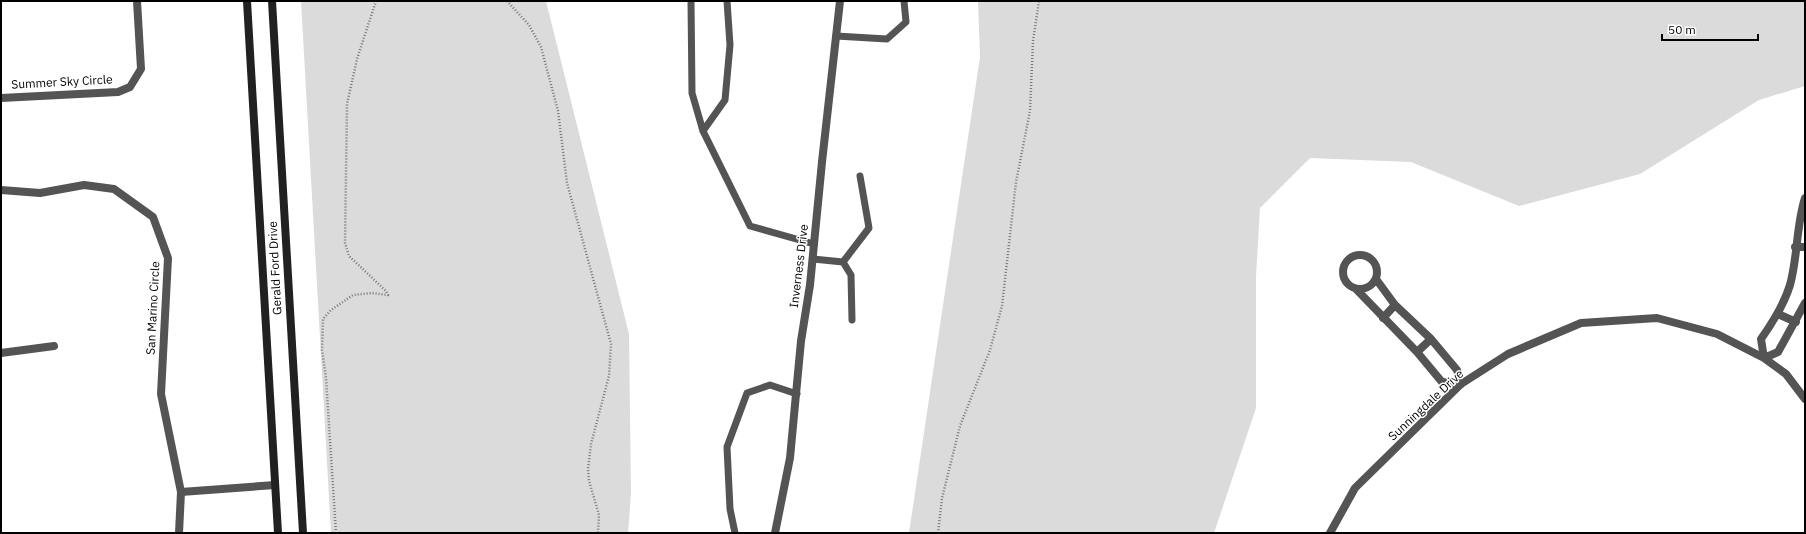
<svg xmlns="http://www.w3.org/2000/svg" width="1806" height="534" viewBox="0 0 1806 534" font-family="'IBM Plex Sans',sans-serif">
	<style>
		.grass { fill: #dbdbdb }
		.lines { fill: none; stroke-linecap: round; stroke-linejoin: round }
		.path { stroke: #767676; stroke-width: 2.5; stroke-dasharray: 1 2; stroke-linecap: butt }
		.service { stroke: #545454; stroke-width: 7 }
		.minor { stroke: #545454; stroke-width: 8 }
		.secondary { stroke: #212121; stroke-width: 8 }
		.labels { text-anchor: middle; stroke-width: 3; stroke-linejoin: round; paint-order: stroke }
		.street-label { font-size: 12px; fill: #000; stroke: #fff }
	</style>
	<rect width="100%" height="100%" fill="#fff"/>
	<!-- grass -->
	<path class="grass" d="M301,1H546L629,334L631,494L628,533H331Z
		M978,1H1805V86L1759,100L1640,174L1519,206L1411,162L1310,158L1260,208L1256,277V408L1214,533H909L980,57Z"/>
	<g class="lines">
		<!-- path -->
		<path class="path" d="M507,1L529,25L541,47L558,111L567,183L611,344L609,376L591,444L588,469L589,481L599,515L598,533
			M336,533L326,378L322,350L323,319L331,310L353,295L372,293L388,295L386,291L349,256L345,243L347,104L357,59L376,1
			M938,533L942,498L960,426L990,350L1002,306L1016,182L1030,111L1033,41L1039,1"/>
		<!-- service -->
		<path class="service" d="M691,1L692,93L703,131L750,226L814,244
			M836,36L887,39L906,22L904,1
			M703,131L725,100L730,45L727,1
			M813,259L843,262L869,228L860,176
			M843,262L851,275L852,320
			M735,533L730,509L727,447L747,393L770,385L797,394"/>
		<!-- minor -->
		<path class="minor" d="M1,98L118,92L130,87L141,69L137,1
			M1,190L40,193L84,185L114,189L153,217L168,258L161,394L181,492L179,533
			M1805,198C1796,226 1798,256 1790,285C1784,305 1773,322 1761,339L1764,358L1778,352L1805,303
			M1795,247H1805
			M1343 272a17 17 0 1 1 34 0a17 17 0 1 1-34 0Z
			M1356,289L1417,352L1442,382L1461,384L1457,370L1431,339L1395,305L1376,279
			M1778,314L1796,322
			M1383,318L1395,305
			M1417,352L1431,339
			M1,353L54,346
			M181,492L275,485
			M775,533L790,458L801,341L810,285L822,162L840,1
			M1330,533L1355,488L1461,384L1508,354L1581,323L1657,318L1717,334L1764,358L1786,374L1805,399"/>
		<!-- secondary -->
		<path class="secondary" d="M247,1L278,533
			M272,1L303,533"/>
	</g>
	<g class="labels">
		<!-- street labels -->
		<g class="street-label">
			<text transform="translate(62 82) rotate(-3)" y="4">Summer Sky Circle</text>
			<text transform="translate(799 266) rotate(-83)" y="4">Inverness Drive</text>
			<text transform="translate(275 268) rotate(-93)" y="4">Gerald Ford Drive</text>
			<text transform="translate(153 308) rotate(-87)" y="4">San Marino Circle</text>
			<text transform="translate(1426 405) rotate(-43)" y="4">Sunningdale Drive</text>
		</g>
	</g>
	<!-- border -->
	<rect width="1806" height="534" fill="none" stroke="#000000" stroke-width="4"/>
	<!-- scale -->
	<path d="M1662 34v6h96v-6" fill="none" stroke="#000000" stroke-width="2"/>
	<text x="1668" y="34" font-size="12" fill="#000000" stroke="#ffffff" stroke-width="3" paint-order="stroke">50 m</text>
</svg>
